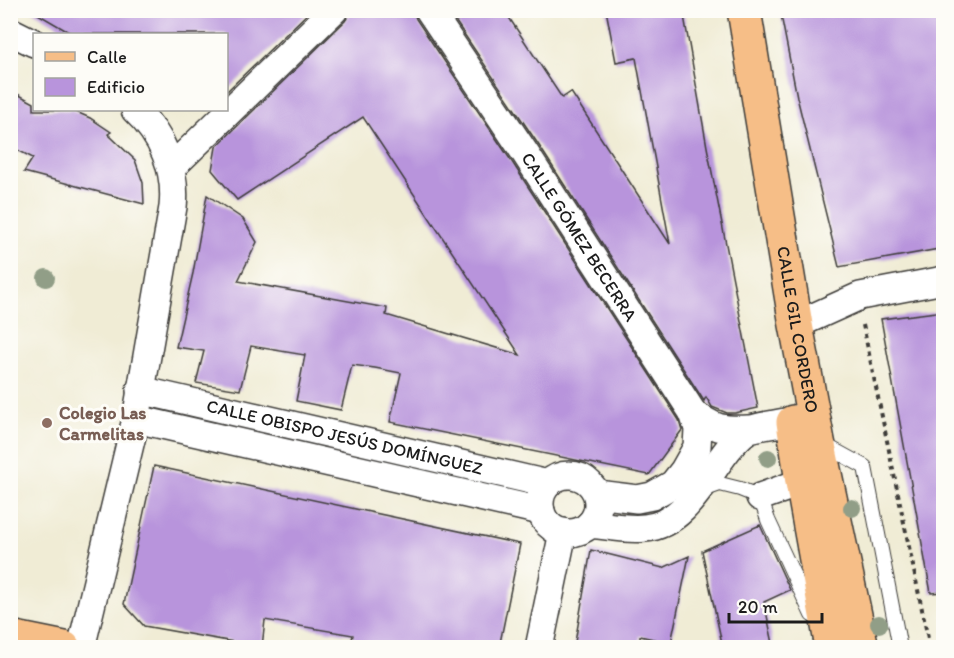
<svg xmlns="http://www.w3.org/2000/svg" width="954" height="658" viewBox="0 0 954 658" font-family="Itim,sans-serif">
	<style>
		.building { fill: #b894dc }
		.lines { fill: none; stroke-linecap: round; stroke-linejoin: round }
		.service-casing { stroke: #3c3b38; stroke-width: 16 }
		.minor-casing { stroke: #3c3b38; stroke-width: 30 }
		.primary-casing { stroke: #3c3b38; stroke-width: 36 }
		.path { stroke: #3c3b38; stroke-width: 4; stroke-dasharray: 4.5 4.5; stroke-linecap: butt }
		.service { stroke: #fff; stroke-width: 14 }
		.minor { stroke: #fff; stroke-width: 27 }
		.primary { stroke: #f6be87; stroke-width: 33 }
		.tree { fill: #919e87 }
		.education-dot { fill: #8d6e63; stroke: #fdfcf7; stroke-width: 2 }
		.labels { text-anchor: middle; stroke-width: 6; stroke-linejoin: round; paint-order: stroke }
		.street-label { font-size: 18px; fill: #1c1c1c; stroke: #fdfcf7 }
		.education-label { font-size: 18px; font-weight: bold; fill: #785e54; stroke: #fdfcf7; text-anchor: start }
	</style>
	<rect width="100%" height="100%" fill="#fdfcf7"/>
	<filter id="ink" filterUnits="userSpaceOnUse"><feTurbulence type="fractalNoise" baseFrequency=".0167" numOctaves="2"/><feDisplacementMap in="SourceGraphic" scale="12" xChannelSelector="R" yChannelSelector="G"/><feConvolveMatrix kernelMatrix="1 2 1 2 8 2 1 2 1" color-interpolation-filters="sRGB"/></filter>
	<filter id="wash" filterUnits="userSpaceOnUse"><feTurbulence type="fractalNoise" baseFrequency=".008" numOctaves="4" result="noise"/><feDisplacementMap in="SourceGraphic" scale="24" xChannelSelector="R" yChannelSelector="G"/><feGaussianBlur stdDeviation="1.35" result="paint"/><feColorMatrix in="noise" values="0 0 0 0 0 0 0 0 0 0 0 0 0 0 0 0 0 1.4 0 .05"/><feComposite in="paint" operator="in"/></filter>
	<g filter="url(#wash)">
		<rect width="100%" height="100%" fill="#f0ecd5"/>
		<g id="blocks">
			<!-- building -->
			<path class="building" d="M31,10H311L226,92V34H72Z
				M349,10H413L416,19L512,162L679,420L682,430L649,475L390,422L401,373L375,368L352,365L341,410L296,401L305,355L251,346L240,390L196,383L204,351L176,347L193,273L207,195L243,219L257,242L238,281L387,308L386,315L520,355L363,117L237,200L212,170L216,147L345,21L349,15Z
				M448,10H504L562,98L571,92L670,244L636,58L616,62L606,10H683L707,147L758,408L735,413H727L712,407L706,397L704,401L538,144Z
				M780,10H944V248L839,267L797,97Z
				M10,90L34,103V110H72L90,118L111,132L108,134L135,160L143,183L144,204L24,172L33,158L10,146Z
				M944,311V592L931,593L881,319Z
				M154,466L520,544L499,648H350L353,635L265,620L262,647L144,626L124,604Z
				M760,525L790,590L764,602L774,648H723L702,551Z
				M591,550L663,568L689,556L671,643L640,636V648H574Z"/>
		</g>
	</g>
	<g filter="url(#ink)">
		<use href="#blocks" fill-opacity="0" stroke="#3c3b38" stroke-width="1.5"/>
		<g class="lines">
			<!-- service casing -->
			<g class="service-casing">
				<path id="service" d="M823,444L865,467L900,648
					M703,490L720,484L740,489L760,497L768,520L812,615L818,618"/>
			</g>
			<!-- minor casing -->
			<g class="minor-casing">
				<g id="minor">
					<path id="s1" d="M429,10L525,153L693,413C716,429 721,430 748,429"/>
					<path d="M10,31L34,43"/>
					<path d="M171,168L334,10"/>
					<path d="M796,325L860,296L944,280"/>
					<path id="s2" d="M140,390L548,484"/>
					<path d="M136,419L541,511"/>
					<circle cx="569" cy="504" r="29"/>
					<path d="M597,494L637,499L652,496L673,484L684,470L697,447L698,429L693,413"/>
					<path d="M760,497L802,482"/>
					<path d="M590,524C608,526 627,530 645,528C693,524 712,457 746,431C752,427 782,423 791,421C798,419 805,415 812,413"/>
					<path d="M81,648L136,419L173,207C177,169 162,135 135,110"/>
					<path d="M539,648L563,532"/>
				</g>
			</g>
			<!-- primary casing -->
			<g class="primary-casing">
				<g id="primary">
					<path id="s3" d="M744,10L796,325L818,441L862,648"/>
					<path d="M793,422L802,482L832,648"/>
					<path d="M10,637L64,648"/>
				</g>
			</g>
			<!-- path -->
			<path class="path" d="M863,325L930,648"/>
			<!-- service -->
			<use href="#service" class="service"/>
			<!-- minor -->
			<use href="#minor" class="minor"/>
			<!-- primary -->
			<use href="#primary" class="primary"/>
		</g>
		<!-- trees -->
		<g class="tree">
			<circle cx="46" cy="278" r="9"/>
			<circle cx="768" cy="458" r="9"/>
			<circle cx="852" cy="508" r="9"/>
			<circle cx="879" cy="624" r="9"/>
		</g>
	</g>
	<!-- markers -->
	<circle class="education-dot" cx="47" cy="423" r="6"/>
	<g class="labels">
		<!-- street labels -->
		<g class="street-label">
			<text dy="6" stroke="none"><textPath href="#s1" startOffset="272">CALLE GÓMEZ BECERRA</textPath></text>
			<text dy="6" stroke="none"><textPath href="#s3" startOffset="324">CALLE GIL CORDERO</textPath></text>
			<text dy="6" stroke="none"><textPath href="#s2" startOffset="210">CALLE OBISPO JESÚS DOMÍNGUEZ</textPath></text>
		</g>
		<!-- education labels -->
		<g class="education-label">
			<text x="59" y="419">Colegio Las<tspan x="59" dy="21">Carmelitas</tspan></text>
		</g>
	</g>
	<!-- margin -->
	<rect width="954" height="658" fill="none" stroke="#fdfcf7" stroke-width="36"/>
	<!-- legend -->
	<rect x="33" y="33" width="195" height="78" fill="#fdfcf7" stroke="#a3a29f" stroke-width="1.5"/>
	<rect x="45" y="52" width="30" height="9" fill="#f6be87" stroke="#a3a29f" stroke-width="1.5"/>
	<text x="87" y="63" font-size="18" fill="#1c1c1c">Calle</text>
	<rect x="45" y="78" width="30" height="18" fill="#b894dc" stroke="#a3a29f" stroke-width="1.5"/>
	<text x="87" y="93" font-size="18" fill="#1c1c1c">Edificio</text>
	<!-- scale -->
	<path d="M729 613v9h93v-9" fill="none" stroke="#1c1c1c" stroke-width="3"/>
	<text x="738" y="613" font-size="18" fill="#1c1c1c" stroke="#fdfcf7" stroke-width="4.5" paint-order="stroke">20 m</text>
</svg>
